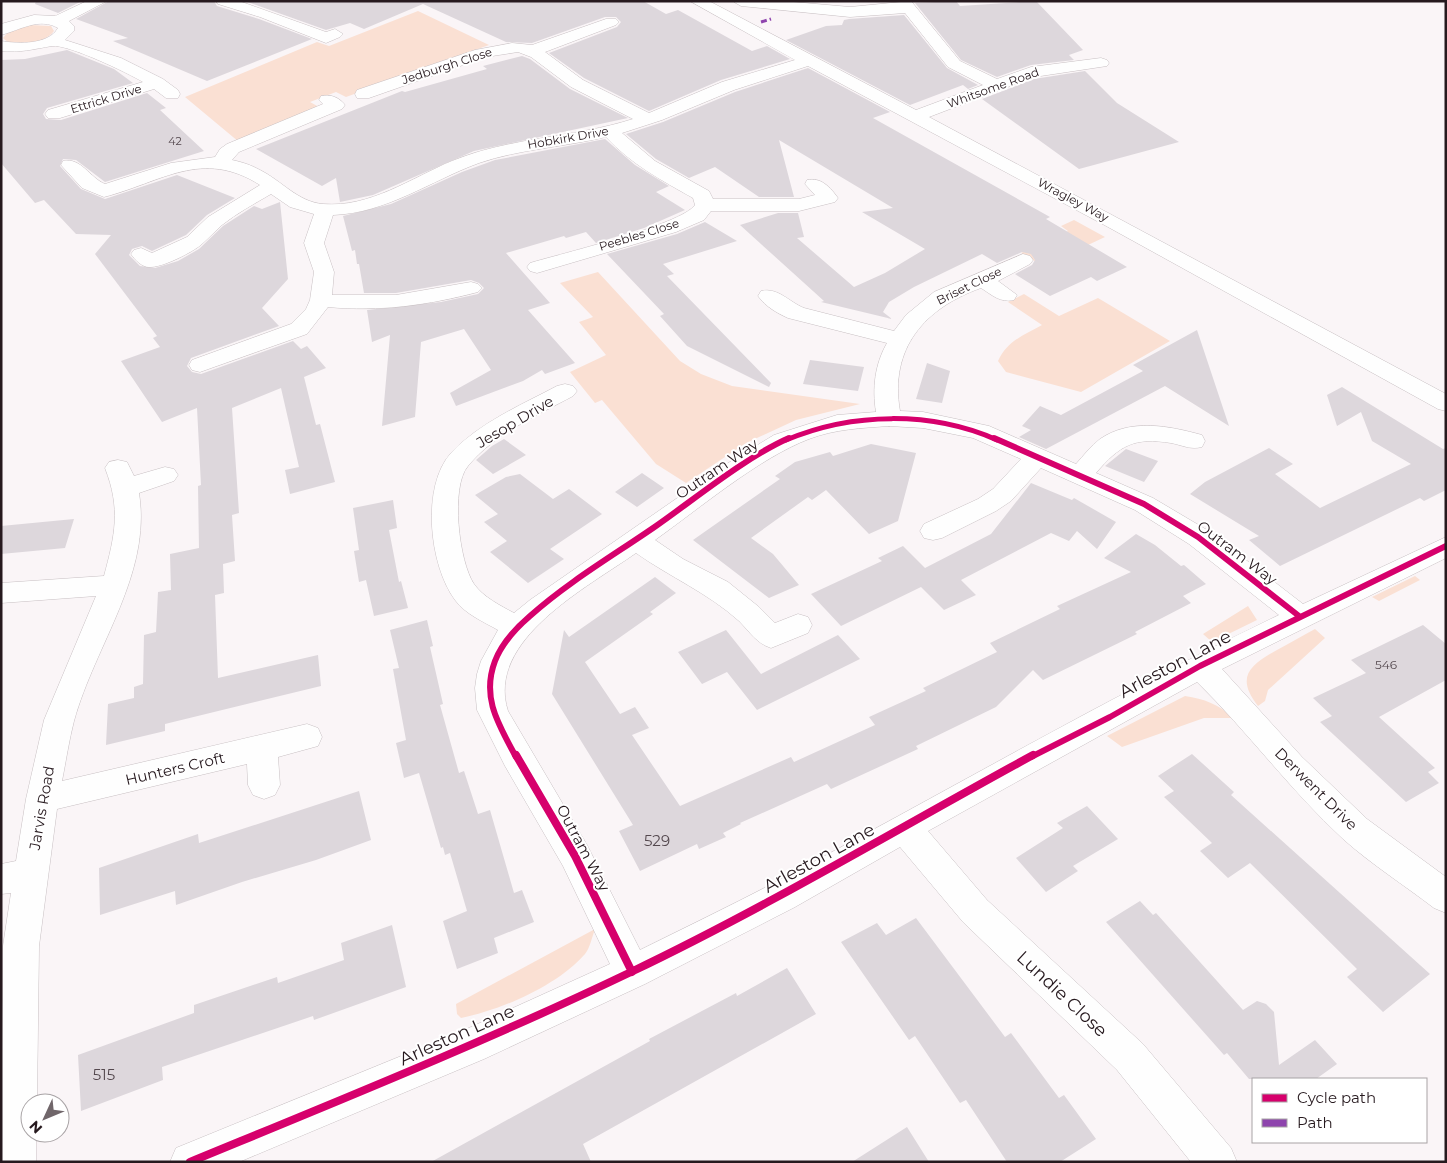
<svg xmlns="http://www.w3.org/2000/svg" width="1447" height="1163" viewBox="0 0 1447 1163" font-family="Montserrat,sans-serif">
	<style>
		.green { fill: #fae0d3 }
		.building { fill: #ddd7dc }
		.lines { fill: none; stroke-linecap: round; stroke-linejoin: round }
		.minor-casing { stroke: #c8c0c3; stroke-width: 1 }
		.minor { fill: #fefefe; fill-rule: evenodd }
		.quiet { stroke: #8e44ad; stroke-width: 3; stroke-dasharray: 6 3; stroke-linecap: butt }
		.cycleway-far2-casing { stroke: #fff; stroke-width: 8 }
		.cycleway-far1-casing { stroke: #fff; stroke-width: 9 }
		.cycleway-casing { stroke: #fff; stroke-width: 11 }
		.cycleway-far2 { stroke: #d6006c; stroke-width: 5 }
		.cycleway-far1 { stroke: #d6006c; stroke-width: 6 }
		.cycleway { stroke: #d6006c; stroke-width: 8 }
		.labels { text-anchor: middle; stroke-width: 4; stroke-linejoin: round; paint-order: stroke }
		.far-number-label { font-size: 11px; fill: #54484e }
		.far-street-label { font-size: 12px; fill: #26191e; stroke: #fff }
		.number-label { font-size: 12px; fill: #54484e }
		.street-label { font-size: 15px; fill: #26191e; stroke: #fff }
		.near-number-label { font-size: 15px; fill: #54484e }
		.near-street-label { font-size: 18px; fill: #26191e; stroke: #fff }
	</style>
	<rect width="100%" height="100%" fill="#faf5f7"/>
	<!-- green -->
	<path class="green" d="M418,11L489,45L346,97L336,92L310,102L319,107L239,142L185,97L317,42L329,46Z
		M30,25L51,26L54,31C46,43 13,50 3,38L8,32Z
		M1074,220L1105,237L1043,266L1021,253L1068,231L1061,226Z
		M598,272L680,361L701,374L732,386L860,404L796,420L746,443L686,483L656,464L602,400L595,403L570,372L606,355L579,322L593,317L560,283Z
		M1024,294L1059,316L1098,298L1170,341L1081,392L1006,372L998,361C1007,341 1024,335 1042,325L1008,302Z
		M1415,576L1420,580L1379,601L1372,597Z
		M1248,606L1257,620L1212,642L1203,634Z
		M1315,629L1325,638L1268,690L1265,701L1258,706C1235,677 1250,665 1277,650C1290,643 1302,636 1315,629Z
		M1185,696C1204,699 1219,704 1233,718H1204L1122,747L1107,736Z
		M595,929C592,937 590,948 585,954C557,986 501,1010 461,1018L457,1014L456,1004Z"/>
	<!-- building -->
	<path class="building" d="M36,1H82L58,13L35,4Z
		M109,1H214L217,6L259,19L312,39L207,81L113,41L128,38L76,19Z
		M245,1H643L666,14L678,10L752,51L767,46L790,59L721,80L649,111L584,78L549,53L617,27L621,22L616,17H605L532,43L506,42L423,4L364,29L350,23L326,30Z
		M956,1L960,6L1036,1L1083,50L1069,55L1074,60L1031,65L997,77L961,60L915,3Z
		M904,15L947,68L978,85L968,89L963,85L910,105L786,40L826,26L842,25L844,20L849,19Z
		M67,50L114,69L133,83L47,108L43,114L46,119L61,120L147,93L166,108L160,110L204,151L105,182L76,160L63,159L60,166L81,189L105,199L177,175L235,198L207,215L186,235L152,251L142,246L132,249L129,255L140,266L155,268L178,261L199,249L223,226L254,206L262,209L280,202L288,279L262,308L279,326L191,358L187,366L192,372L201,374L293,341L301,349L307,346L326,368L304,377L316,425L320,424L335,482L290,494L285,470L299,467L281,388L232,408L239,513L232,515L235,561L223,564L224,593L215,595L218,678L318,655L321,686L165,724V731L106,745L108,704L134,698V687L143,684L144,635L156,632L158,592L171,590L170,554L199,548L198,486L201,485L197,408L162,422L121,361L160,347L153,338L157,336L95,254L111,235L76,234L44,200L35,203L1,163V60L25,59Z
		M522,56L530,59L570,89L628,118L474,151L373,195L340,202L336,178L322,186L256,149L402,91L405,92L487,69L483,66Z
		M808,68L890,112L873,118L1050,217L1046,219L1127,267L1097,281L1091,277L1050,296L1015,274L1032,265L1035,260L1031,254L1022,252L997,263L982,254L914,287L889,302L883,312L892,319L821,302L824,301L740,225L778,213H798L804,237L797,238L854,287L885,273L925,249L862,212L893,208L779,140L794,197H759L715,167L689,178L656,159L626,134L663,122L735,92Z
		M1085,71L1117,103L1179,142L1079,169L982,99L1034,79Z
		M605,139L635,165L669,186L656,192L685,210L644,228L596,243L586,232L566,238L564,236L506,253L550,303L528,310L575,363L545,374L542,370L523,381L456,406L450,393L491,370L464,329L421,342L415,417L382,426L390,335L372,342L367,310L441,302L478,294L484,288L479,283L471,280L396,293H364L359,264H357L355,250L352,251L343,216L391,204L462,172L495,160Z
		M705,222L737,241L663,264L674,274L667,276L771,383L769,387L687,346L660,316L664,314L607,254L677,234Z
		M1197,330L1229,426L1165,386L1046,449L1019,437L1031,430L1022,426L1040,406L1061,415L1143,371L1133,365Z
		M810,360L864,367L858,391L803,384Z
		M927,363L950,371L942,403L916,399Z
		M1342,387L1443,449L1446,448V490L1424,501L1420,498L1280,566L1249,540L1259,536L1190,494L1205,482L1269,448L1293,464L1275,474L1320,508L1411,464L1372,441L1361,412L1337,426L1327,395Z
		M504,439L526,455L493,474L476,460L492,446Z
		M871,444L916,453L898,521L869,534L826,490L812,500L808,497L751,538L773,554L799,585L769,598L693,540L780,479L775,476L795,462L830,452L833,456Z
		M1126,449L1158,461L1144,482L1105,466Z
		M642,473L664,488L637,507L615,492Z
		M520,474L553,499L569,489L602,514L550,549L564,559L528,583L490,552L507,541L484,522L498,514L475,495L506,477Z
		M1031,483L1072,500L1074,498L1116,522L1097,549L1077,531L1069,541L1051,533L961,580L976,595L944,610L921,587L841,626L811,594L882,561L878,558L903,546L925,568L991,534Z
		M393,500L397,528L389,530L399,582L401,581L408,608L374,616L366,580L359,582L354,551L359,550L353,508Z
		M74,519L65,548L1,554V526Z
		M1136,534L1155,545L1181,566L1184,565L1206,584L1183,596L1191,603L1135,632L1137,634L1043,680L1033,670L996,707L916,746L918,749L831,789L827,784L740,823L741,824L723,833L726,837L699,849L697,844L640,871L619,831L633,825L552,694L564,630L569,637L655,577L676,593L650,612L653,614L585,662L620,714L635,707L649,728L632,735L680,806L791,757L794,762L875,725L869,717L926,691L923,688L997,652L990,643L1060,609L1057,606L1131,572L1104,558Z
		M427,620L433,646L430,647L443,704L440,705L459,773L464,771L478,814L490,810L514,893L522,890L534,922L494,938L498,953L457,969L443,921L467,911L450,853L445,855L443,847L441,848L419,773L404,778L396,743L406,740L393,669L399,668L390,630Z
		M1423,625L1446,644V680L1379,717L1435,768L1428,772L1439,783L1406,802L1320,722L1332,716L1313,698L1366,673L1351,660Z
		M726,630L761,674L838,635L860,659L757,710L727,672L702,684L678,652Z
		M1192,754L1234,792L1231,795L1430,974L1383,1012L1347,977L1357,969L1250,863L1228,878L1200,851L1212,843L1164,797L1174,791L1158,776Z
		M359,791L371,840L316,860L242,882L176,905L175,891L100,915L99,868L198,834L199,843Z
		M1087,806L1118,839L1073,866L1078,871L1046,892L1016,858L1063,828L1057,823Z
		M1140,901L1153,915L1156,913L1243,1010L1257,1001L1266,1004L1274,1012L1279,1065L1315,1040L1337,1064L1316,1079H1249L1227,1053L1224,1055L1106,922Z
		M916,918L1005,1037L1011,1033L1059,1098L1064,1095L1096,1139L1060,1162H1007L966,1100L960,1103L915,1036L909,1040L841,942L877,923L886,935Z
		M392,925L406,987L314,1020L313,1016L162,1067L163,1080L81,1111L78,1055L194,1013V1005L277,977L278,983L344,960L341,943Z
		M787,968L816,1014L583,1144L591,1162H431L650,1041L649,1039L736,993L737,996Z
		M907,1127L929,1162H852Z"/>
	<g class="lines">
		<!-- minor casing -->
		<g class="minor-casing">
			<path id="minor" d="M87,1H107L69,21L74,26V31L65,40L121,58L163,79L178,90L180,94L178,98H166L154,89L60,118H48L45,114L48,110L143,82C128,73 68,44 52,46C34,49 20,53 1,51V41C19,44 48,45 58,28C39,17 20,30 1,35V24L34,15L55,16Z
				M216,1H239L326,32L335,29L343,34L340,37L326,43L260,17L218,4Z
				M690,1H709L916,110L983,85L948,67L905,13L850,17L741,6L734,2L782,1L850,7L911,1L960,61L997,79L1031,67L1101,58L1107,60L1109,63L1107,66L1034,77L929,117L1446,394V411L1438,409L1108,227L808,66L734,90L662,120L622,133L655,161L709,191L713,199H799L815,195L805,184L807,180C821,177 830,187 838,198L835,202L799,211H711L704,220L676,232L537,273L530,271L527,267L530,263C560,254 681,225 695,205L693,198C661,180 631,164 606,137C564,147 520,149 479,163C430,181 387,213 333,215L324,243L334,272L332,295H396L471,282L478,284L482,288L478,292C429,305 379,312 328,307L307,334L200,372L192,370L189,365L192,360L291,324L306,309L310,300L314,272L304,243L314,214L290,207L271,194C254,204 237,213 222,225C215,231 209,238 202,244C193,252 162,268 149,267C142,267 135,260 131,254L134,250L141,248L152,253L187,237L208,217L260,185C202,148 162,182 104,197L82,188L61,165L63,161C81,157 90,178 105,184L171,163L215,157L220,149L227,144L323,104L319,100L321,96C330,94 339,97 345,105L342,109L239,152L232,160C242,162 251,165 260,170C282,181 298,202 323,204C370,208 411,178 452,161C510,137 574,138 633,119L571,87L531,57L518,52L486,57L369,98H357L355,94L357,90L475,50L512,43L532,45L606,19H616L619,22L616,25L545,52L583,80L649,113L722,82L795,60Z
				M1023,254L1030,256L1033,260L1030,264L998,281L1017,295L1014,300C1000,303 992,295 981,288C925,308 889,348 900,411L923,412L989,426L1076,464C1083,456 1091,446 1100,439C1131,418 1169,426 1202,435L1205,441L1202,447C1190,450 1182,445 1171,443C1134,437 1120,445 1096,473L1153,498L1207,530L1303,604L1446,537V558L1222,669L1302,757L1367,819L1446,877V913L1434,908C1404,885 1371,864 1343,839C1290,790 1248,732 1197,682L928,831L987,900L1143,1044L1231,1148L1237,1162H1191L1117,1070L963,922L900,847L795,907L645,984L484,1059L239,1162H170L176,1148L460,1032L610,964L563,866L505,766L477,710L475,688L477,674L481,661L498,630C484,622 465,614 455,600C429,565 421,486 451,453C479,423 521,405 557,386L565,384L573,386L577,391L573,396C538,415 494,434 468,466C450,487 459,562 474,584C483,597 501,606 514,613L530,600L725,465L774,435L837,415L876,412C872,388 875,364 887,343L788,318C777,313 766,307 758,296L761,291C778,287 789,302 804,308L894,331L906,315L934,292ZM889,426L923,428L973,438L1021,459L993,489L978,499L924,524L920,531L924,538L933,540L942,538L996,511L1011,501L1041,468L1135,510L1189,544L1279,615C1106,698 941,795 772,884C728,907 684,928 640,950L587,845L508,711C485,640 588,587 636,553C670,577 708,593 739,621C750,632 756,643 771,648L808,633L812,625L808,617L798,614L775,623L759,607L728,582L683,559L655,540C700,508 759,458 809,439C835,429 862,428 889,426Z
				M118,460L127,462L134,476L165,467L174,469L178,475L174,481L139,493C152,574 95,645 74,721C69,740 66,761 62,781L307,724L318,728L322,737L318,746L278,757L280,785L275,795L264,799L253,795L248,785L247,764L57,809L39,946L37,1103H30V1133H36V1162H1L3,946L11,893L1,894V864L16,861L26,799L44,720L96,596L1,603V583L104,576C115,535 121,509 105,468L109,462Z"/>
		</g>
		<!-- minor -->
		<use href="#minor" class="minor"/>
		<!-- quiet -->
		<path class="quiet" d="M761,22L771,19"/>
		<!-- cycleway-far2 casing -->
		<g class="cycleway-far2-casing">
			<path id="cycleway-far2" d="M786,440C852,412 932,411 997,440"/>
		</g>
		<!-- cycleway-far1 casing -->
		<g class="cycleway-far1-casing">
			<path id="cycleway-far1" d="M994,438L1144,504L1198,537L1299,616
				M516,757C499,725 481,698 495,661C502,643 516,628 530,616C568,582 614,555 656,526C696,498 746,457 789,438
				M1031,757L1110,717L1200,666L1446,546"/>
		</g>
		<!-- cycleway casing -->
		<g class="cycleway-casing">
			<path id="cycleway" d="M516,755L575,856L632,972
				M190,1162C338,1101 487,1041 631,972C769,906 899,828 1033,755"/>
		</g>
		<!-- cycleway-far2 -->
		<use href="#cycleway-far2" class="cycleway-far2"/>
		<!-- cycleway-far1 -->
		<use href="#cycleway-far1" class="cycleway-far1"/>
		<!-- cycleway -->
		<use href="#cycleway" class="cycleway"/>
	</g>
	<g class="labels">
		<!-- far-number labels -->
		<g class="far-number-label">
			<text x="175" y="145">42</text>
		</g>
		<!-- far-street labels -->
		<g class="far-street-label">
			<text transform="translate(447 66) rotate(-18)" y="4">Jedburgh Close</text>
			<text transform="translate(993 88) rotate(-20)" y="4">Whitsome Road</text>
			<text transform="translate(106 99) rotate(-17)" y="4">Ettrick Drive</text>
			<text transform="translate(568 138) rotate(-10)" y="4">Hobkirk Drive</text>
			<text transform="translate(1073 200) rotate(28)" y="4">Wragley Way</text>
			<text transform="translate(639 235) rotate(-17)" y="4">Peebles Close</text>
			<text transform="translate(969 286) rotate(-26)" y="4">Briset Close</text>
		</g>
		<!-- number labels -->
		<g class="number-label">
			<text x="1386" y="669">546</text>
		</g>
		<!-- street labels -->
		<g class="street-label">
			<text transform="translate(515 422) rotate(-31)" y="5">Jesop Drive</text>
			<text transform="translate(717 469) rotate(-34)" y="5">Outram Way</text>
			<text transform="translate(1237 553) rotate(37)" y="5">Outram Way</text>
			<text transform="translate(175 769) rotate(-13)" y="5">Hunters Croft</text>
			<text transform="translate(1316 789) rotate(45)" y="5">Derwent Drive</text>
			<text transform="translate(42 808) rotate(-80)" y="5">Jarvis Road</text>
			<text transform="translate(583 848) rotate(62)" y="5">Outram Way</text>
		</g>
		<!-- near-number labels -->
		<g class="near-number-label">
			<text x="657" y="846">529</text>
			<text x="104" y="1080">515</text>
		</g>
		<!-- near-street labels -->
		<g class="near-street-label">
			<text transform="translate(1175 664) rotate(-28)" y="6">Arleston Lane</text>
			<text transform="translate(819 858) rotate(-29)" y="6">Arleston Lane</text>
			<text transform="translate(1062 994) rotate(43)" y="6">Lundie Close</text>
			<text transform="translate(457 1035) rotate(-24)" y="6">Arleston Lane</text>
		</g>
	</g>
	<!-- border -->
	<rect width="1447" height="1163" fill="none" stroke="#26191e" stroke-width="5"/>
	<!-- legend -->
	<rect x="1252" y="1078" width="175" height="65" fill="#ffffff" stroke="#a8a3a5"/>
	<rect x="1262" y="1094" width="25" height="8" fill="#d6006c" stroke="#a8a3a5"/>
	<text x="1297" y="1103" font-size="15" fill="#26191e">Cycle path</text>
	<rect x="1262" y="1119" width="25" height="8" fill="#8e44ad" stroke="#a8a3a5"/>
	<text x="1297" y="1128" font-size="15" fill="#26191e">Path</text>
	<!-- north arrow -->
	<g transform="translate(45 1118) rotate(226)"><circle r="24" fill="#ffffff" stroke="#a8a3a5"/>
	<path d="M0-4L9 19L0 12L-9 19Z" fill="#70666a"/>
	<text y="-8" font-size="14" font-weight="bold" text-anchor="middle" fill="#26191e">N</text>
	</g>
</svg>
